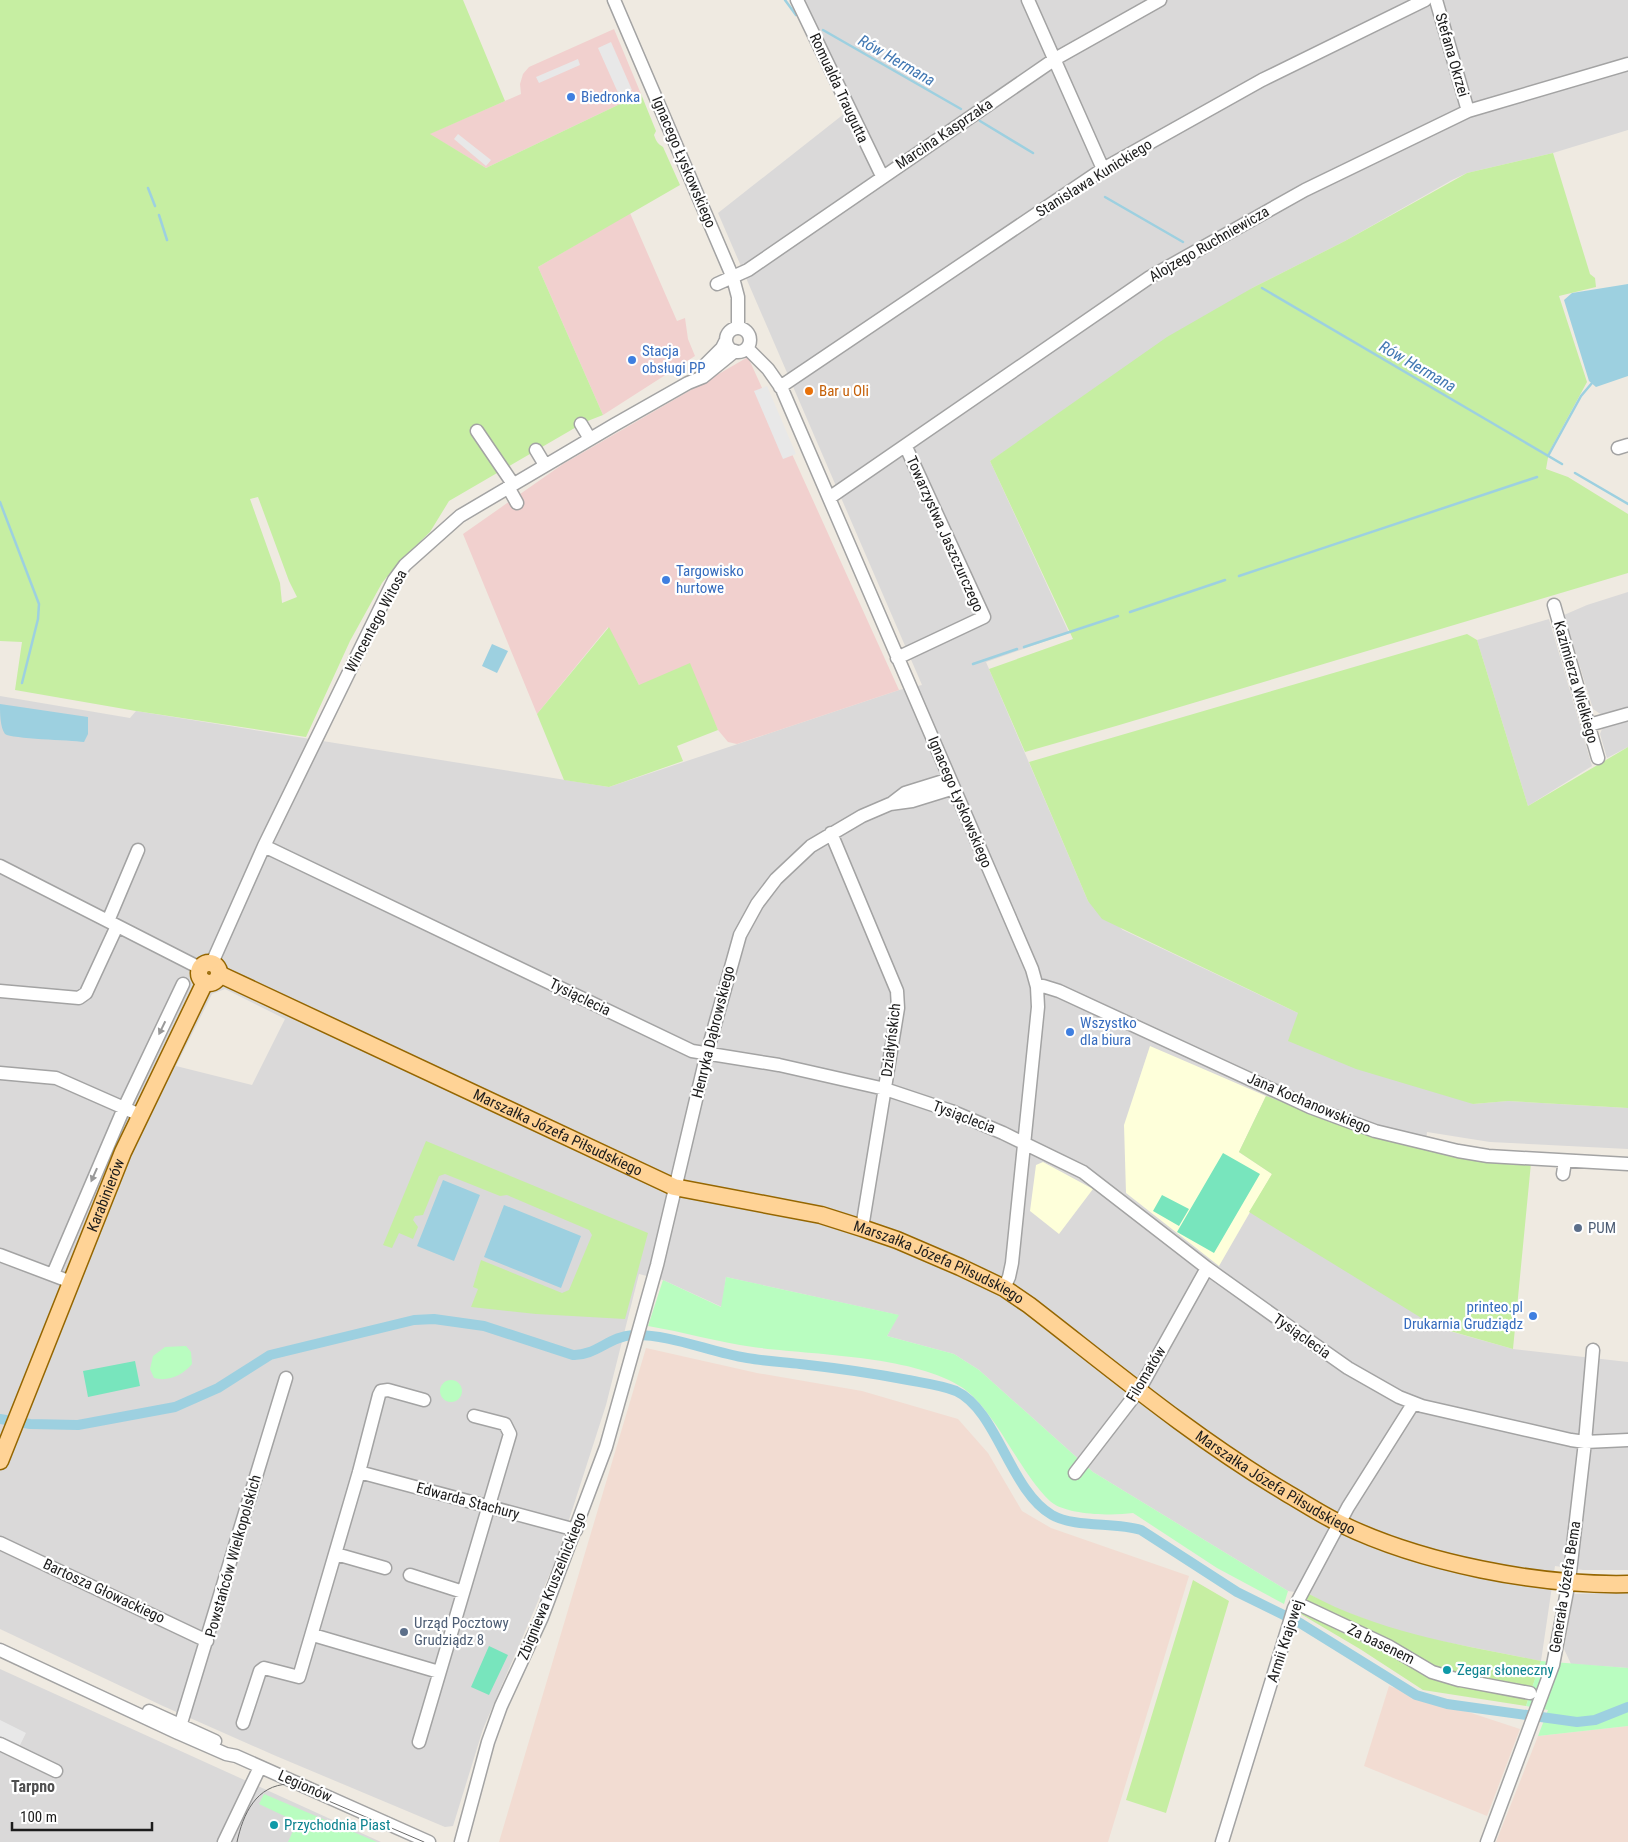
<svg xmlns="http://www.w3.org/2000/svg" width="1628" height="1842" viewBox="0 0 1628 1842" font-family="'Roboto Condensed',sans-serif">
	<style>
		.residential { fill: #dad9d9; fill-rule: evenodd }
		.commercial { fill: #f1d0ce }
		.education { fill: #feffda }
		.military { fill: #f2dcd2 }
		.grass { fill: #c6eea2; fill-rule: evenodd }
		.park { fill: #b9fdc0 }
		.pitch { fill: #78e5bd }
		.parking { fill: #e8e8e8 }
		.water { fill: #9dd0e0 }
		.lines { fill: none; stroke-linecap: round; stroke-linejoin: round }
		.stream { stroke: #9dd0e0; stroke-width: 2.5 }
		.canal { stroke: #9dd0e0; stroke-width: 10 }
		.minor-casing { stroke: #a3a3a3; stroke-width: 15 }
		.major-casing { stroke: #956600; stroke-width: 19 }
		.minor { stroke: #fff; stroke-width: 12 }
		.major { stroke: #ffd396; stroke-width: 16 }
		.tram { stroke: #6a6a6a; stroke-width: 1 }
		.oneway { fill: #999 }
		.shop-dot { fill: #3f7fe0; stroke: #fff; stroke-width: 2 }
		.food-dot { fill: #e8710a; stroke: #fff; stroke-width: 2 }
		.service-dot { fill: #5c6f8a; stroke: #fff; stroke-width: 2 }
		.culture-dot { fill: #0f9aa8; stroke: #fff; stroke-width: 2 }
		.labels { text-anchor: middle; stroke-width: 4.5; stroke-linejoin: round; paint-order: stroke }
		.street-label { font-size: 15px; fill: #1c1c1c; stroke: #fff }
		.shop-label { font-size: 15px; fill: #366cbe; stroke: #fff; text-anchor: start }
		.food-label { font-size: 15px; fill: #c56008; stroke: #fff; text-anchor: start }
		.service-label { font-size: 15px; fill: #4e5e75; stroke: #fff; text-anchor: start }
		.culture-label { font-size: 15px; fill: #0d838f; stroke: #fff; text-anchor: start }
		.water-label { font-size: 16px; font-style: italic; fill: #4278b3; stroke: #fff }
		.neighbourhood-label { font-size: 16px; font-weight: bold; fill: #4f4f4f; stroke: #fff }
	</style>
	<rect width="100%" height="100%" fill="#efeae1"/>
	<!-- residential -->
	<path class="residential" d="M802,0H1628V130L1553,153L1467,173L1452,180L1345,241L1254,287L990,461L1069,633L986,662L1088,901L1123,930L1298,1013L1473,1104L1508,1101L1628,1108V1149L1490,1142L1427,1132L1425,1150L1330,1120L1435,1327L1513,1349L1628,1362V1570H1583L1555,1566L1541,1661L1425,1638L1386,1627L1332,1607L1309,1594L1288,1591L1093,1472L979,1370L954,1354L887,1336L898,1315L726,1277L722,1307L663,1280L639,1274L606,1405L557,1557L483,1729L453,1826L445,1827L276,1756L163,1706L0,1629V696L130,718L136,711L609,787L899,690L922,685L718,213L854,106ZM225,989L285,1019L252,1085L176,1066L212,994Z
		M1628,592V707L1602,715L1593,709L1564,615L1587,605Z
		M1549,619L1592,766L1528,806L1477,640Z
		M1628,721V747L1607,758L1600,734L1602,729Z
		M1628,1592V1668L1571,1664L1564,1649L1574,1594Z
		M0,1669L381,1842H0Z"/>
	<!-- commercial -->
	<path class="commercial" d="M614,29L641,94L486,168L429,134L521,94L520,84L523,74L529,67Z
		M630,213L677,321L685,318L688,339L695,356L603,415L538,267Z
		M748,357L899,690L737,744L728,742L718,730L710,713L639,685L608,627L537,714L463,534L563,464Z"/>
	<!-- education -->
	<path class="education" d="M1150,1046L1266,1096L1239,1152L1272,1174L1219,1266L1126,1193L1124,1125Z
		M1043,1162L1093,1189L1059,1234L1030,1211L1036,1165Z"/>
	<!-- military -->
	<path class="military" d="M646,1348L757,1373L862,1391L958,1419L988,1453L1022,1511L1051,1528L1189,1576L1108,1842H499Z
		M1389,1686L1520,1729L1487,1816L1364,1766Z
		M1628,1726V1842H1496L1538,1736Z"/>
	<!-- grass -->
	<path class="grass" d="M0,0H463L505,101L430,134L486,168L641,94L656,131L654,135C656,141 658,144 663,147L680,185L538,267L603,415L585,422L449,501L430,532L399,562L382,583L350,641L306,737L136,711L15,690L22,642L0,641ZM258,497L289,581L297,597L282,603L280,583L250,499Z
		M1553,153L1590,274L1595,278L1596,287L1559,296L1587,382L1549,452L1546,469L1568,477L1628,514V573L1116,726L1025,752L989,669L1073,639L990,461L1167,337L1254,287L1345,241L1467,173Z
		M609,627L639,685L690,663L718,730L677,746L683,761L609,787L564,780L537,714Z
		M1467,634L1477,640L1528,806L1628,747V1108L1508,1101L1473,1104L1356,1069L1288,1041L1298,1013L1102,919L1088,901L1029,762Z
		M1266,1096C1318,1115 1371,1136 1425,1150C1459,1159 1495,1161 1531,1163L1513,1349L1436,1327L1249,1212L1272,1174L1239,1152Z
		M426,1141L648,1233L625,1319L536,1314L471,1307L478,1289L473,1287L481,1260L562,1293L569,1290L592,1235L589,1230L507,1195L500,1196L445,1174L439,1176L423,1215L415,1216L413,1220L418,1227L413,1239L399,1233L392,1248L383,1245Z
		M1193,1580L1229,1601L1166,1813L1126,1800Z
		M1309,1594C1381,1633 1462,1645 1541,1661L1526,1706L1423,1690L1360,1649L1299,1613Z"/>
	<!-- park -->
	<path class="park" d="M726,1277L899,1315L887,1336L954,1354L979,1370L1093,1472L1288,1591L1284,1604L1217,1568L1133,1513C1113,1516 1071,1515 1054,1504C1036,1492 1009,1444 996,1425C986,1411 977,1398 963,1388C915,1355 811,1355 753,1347C718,1342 683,1332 648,1326L663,1280L721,1307Z
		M186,1346L191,1352L192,1364C183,1375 168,1382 154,1378L150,1369L153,1356L165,1347Z
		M440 1391a11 11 0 1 1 22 0a11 11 0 1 1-22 0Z
		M1541,1661L1628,1668V1726L1538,1736L1548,1710L1526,1706Z
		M264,1794L377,1842H288L297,1822L259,1804Z"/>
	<!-- pitch -->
	<path class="pitch" d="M1223,1153L1260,1174L1214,1253L1177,1232Z
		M1162,1195L1189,1209L1179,1226L1153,1211Z
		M135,1361L140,1386L88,1397L83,1371Z
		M489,1646L508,1655L489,1695L471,1687Z"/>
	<!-- parking -->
	<path class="parking" d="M611,42L632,90L619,95L598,48Z
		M578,59L580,65L539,83L536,77Z
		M458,134L491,160L486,166L454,139Z
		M767,386L796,454L783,459L754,391Z
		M0,1720L26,1733L20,1745L0,1736Z"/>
	<!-- water -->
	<path class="water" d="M1628,284V376L1596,387L1589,381L1564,300L1572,293Z
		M492,644L508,651L497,673L482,666Z
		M0,704L88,717V734L84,742C70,740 12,739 5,734C0,727 0,713 0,704Z
		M443,1180L480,1195L454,1261L417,1246Z
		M504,1205L581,1236L561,1288L484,1257Z"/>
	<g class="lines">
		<!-- stream -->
		<path class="stream" d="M785,0L796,15
			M823,30L961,109
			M980,121L1033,153
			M148,188L155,206
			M1105,197L1183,242
			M159,215L167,240
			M1262,288L1562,464
			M1548,456L1581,396L1592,383
			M1575,473L1628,504
			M0,502L39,604L38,619L22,683
			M1239,576L1537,477
			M1130,612L1225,580
			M1024,647L1118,616
			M973,664L1017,649"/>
		<!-- canal -->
		<path class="canal" d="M0,1419L30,1424L78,1425L175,1407L218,1388L270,1355L414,1320L434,1319L484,1326L573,1355C595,1356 610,1336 633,1335C671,1334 709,1352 747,1358C764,1361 782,1362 800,1364C836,1368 872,1373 908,1380C924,1383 941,1385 956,1391C997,1410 1010,1491 1052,1515C1075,1528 1114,1522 1141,1530L1237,1592L1300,1623L1416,1695L1447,1704L1577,1722L1595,1720L1628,1707"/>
		<!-- minor casing -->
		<g class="minor-casing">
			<path id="minor" d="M614,0L733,278L738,297V328
				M797,0L882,176
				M1028,0L1103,169
				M1436,0L1468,111
				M717,284L748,270L1055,59L1160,0
				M726 340a12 12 0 1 1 24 0a12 12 0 1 1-24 0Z
				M747,348L768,369L782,389L1032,969L1037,987L1038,1007L1012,1263L1009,1277L1004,1288
				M704,366L722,348L726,340
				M780,387L1103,169L1262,80L1425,0
				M581,424L590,439
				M477,431L513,484
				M1618,448L1628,445
				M536,450L545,465
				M508,487L517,503
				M829,498L1150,277L1305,190L1468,111L1628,64
				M1554,605L1598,758
				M897,658L984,617L906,447
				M1589,725L1628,714
				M892,803L905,793L950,779
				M831,833L897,991L898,1008L862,1228
				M264,846L692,1051L779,1065L885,1089L951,1111L1003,1133L1083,1172L1207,1268L1284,1323L1348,1368L1399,1397L1422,1406L1571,1440L1585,1442L1628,1440
				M0,866L200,968
				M108,921L138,850
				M212,963L264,846L394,580L405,565L460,516L614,425L688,383L703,377L735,351
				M1037,987L1043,986L1059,991L1310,1107L1375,1131L1458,1151L1488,1156L1628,1164
				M0,991L79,998L86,993L117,926
				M0,1073L56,1078L140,1115
				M1563,1174L1565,1161
				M0,1255L71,1282
				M53,1274L124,1108L183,984
				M359,1472L576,1530
				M1075,1473L1139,1390L1207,1268
				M0,1543L207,1641
				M336,1554L385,1568
				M410,1575L463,1592
				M1303,1606L1388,1646L1432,1672L1459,1680
				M313,1635L439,1672
				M0,1650L178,1733L226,1754L236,1756L429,1842
				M1460,1680L1530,1693
				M149,1711L215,1741
				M243,1723L260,1671L264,1668L299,1677L359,1472L379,1395L381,1391L388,1390L424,1400
				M178,1733L286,1378
				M419,1742L510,1434L505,1424L474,1416
				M0,1744L56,1771
				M224,1842L260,1767
				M461,1842L488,1742L501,1706L542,1617L606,1447L657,1265L707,1053L740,935L757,904L776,879L811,846L862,816L890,804L912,801L954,788
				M1222,1842L1294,1608L1348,1507L1413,1404
				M1487,1842L1553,1665L1569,1581L1585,1442L1593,1350"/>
		</g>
		<!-- major casing -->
		<g class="major-casing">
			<g id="major">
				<circle cx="209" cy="973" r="10"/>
				<path id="s1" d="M219,974L674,1187L821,1215L862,1228L897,1240L960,1267L1004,1288L1029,1305C1113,1370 1194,1438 1285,1492C1304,1503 1322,1515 1341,1524C1421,1563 1539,1586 1628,1584"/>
				<path id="s2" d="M0,1461L123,1152L205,982"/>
			</g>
		</g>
		<!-- minor -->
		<use href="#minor" class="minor"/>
		<!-- major -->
		<use href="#major" class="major"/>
		<!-- tram -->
		<path class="tram" d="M237,1842C243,1814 256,1785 289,1784L424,1842"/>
	</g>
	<!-- one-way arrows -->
	<defs><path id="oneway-solid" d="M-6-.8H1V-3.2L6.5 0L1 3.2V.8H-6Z" transform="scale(1.25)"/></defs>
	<g class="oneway">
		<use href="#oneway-solid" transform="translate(162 1028) rotate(116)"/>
		<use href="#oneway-solid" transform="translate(94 1175) rotate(114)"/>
	</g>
	<!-- markers -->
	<g class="shop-dot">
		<circle cx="571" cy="97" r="5"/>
		<circle cx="632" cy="360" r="5"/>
		<circle cx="666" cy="580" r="5"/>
		<circle cx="1070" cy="1032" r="5"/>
		<circle cx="1533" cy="1316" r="5"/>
	</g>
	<circle class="food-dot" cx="809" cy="391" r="5"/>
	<g class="service-dot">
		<circle cx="1578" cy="1228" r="5"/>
		<circle cx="404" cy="1632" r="5"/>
	</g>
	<g class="culture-dot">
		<circle cx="1447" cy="1670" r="5"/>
		<circle cx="274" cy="1825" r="5"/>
	</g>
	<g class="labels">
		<!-- street labels -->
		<g class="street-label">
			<text transform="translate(1452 55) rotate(74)" y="5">Stefana Okrzei</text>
			<text transform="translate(839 88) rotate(65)" y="5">Romualda Traugutta</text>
			<text transform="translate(944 134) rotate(-34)" y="5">Marcina Kasprzaka</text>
			<text transform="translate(684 162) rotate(67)" y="5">Ignacego Łyskowskiego</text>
			<text transform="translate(1094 178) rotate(-32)" y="5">Stanisława Kunickiego</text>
			<text transform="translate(1209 244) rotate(-30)" y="5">Alojzego Ruchniewicza</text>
			<text transform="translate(945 534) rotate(66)" y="5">Towarzystwa Jaszczurczego</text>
			<text transform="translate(376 621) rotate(-62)" y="5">Wincentego Witosa</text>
			<text transform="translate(1576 682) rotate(74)" y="5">Kazimierza Wielkiego</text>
			<text transform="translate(960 802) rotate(67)" y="5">Ignacego Łyskowskiego</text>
			<text transform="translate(580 997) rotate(26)" y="5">Tysiąclecia</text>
			<text transform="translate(713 1032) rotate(-76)" y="5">Henryka Dąbrowskiego</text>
			<text transform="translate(891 1040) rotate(-83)" y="5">Działyńskich</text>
			<text transform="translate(1309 1103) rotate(23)" y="5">Jana Kochanowskiego</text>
			<text transform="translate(964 1117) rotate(21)" y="5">Tysiąclecia</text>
			<text dy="5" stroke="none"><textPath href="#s1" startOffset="374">Marszałka Józefa Piłsudskiego</textPath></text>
			<text dy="5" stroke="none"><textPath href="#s2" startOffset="286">Karabinierów</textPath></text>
			<text dy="5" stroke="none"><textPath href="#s1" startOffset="779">Marszałka Józefa Piłsudskiego</textPath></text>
			<text transform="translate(1302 1336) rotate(35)" y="5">Tysiąclecia</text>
			<text transform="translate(1146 1374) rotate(-59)" y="5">Filomatów</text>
			<text dy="5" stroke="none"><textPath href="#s1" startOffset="1184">Marszałka Józefa Piłsudskiego</textPath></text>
			<text transform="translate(468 1501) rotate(15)" y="5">Edwarda Stachury</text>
			<text transform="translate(233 1556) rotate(-74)" y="5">Powstańców Wielkopolskich</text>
			<text transform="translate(552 1586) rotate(-68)" y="5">Zbigniewa Kruszelnickiego</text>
			<text transform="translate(1565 1587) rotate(-81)" y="5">Generała Józefa Bema</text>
			<text transform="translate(104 1591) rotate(25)" y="5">Bartosza Głowackiego</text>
			<text transform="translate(1285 1641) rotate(-72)" y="5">Armii Krajowej</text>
			<text transform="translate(1381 1644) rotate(26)" y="5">Za basenem</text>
			<text transform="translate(305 1786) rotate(24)" y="5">Legionów</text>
		</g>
		<!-- shop labels -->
		<g class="shop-label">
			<text x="581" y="102">Biedronka</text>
			<text x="642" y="356">Stacja<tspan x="642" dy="17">obsługi PP</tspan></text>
			<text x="676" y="576">Targowisko<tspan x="676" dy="17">hurtowe</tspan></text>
			<text x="1080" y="1028">Wszystko<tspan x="1080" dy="17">dla biura</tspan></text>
			<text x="1523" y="1312" text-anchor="end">printeo.pl<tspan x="1523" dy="17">Drukarnia Grudziądz</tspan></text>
		</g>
		<!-- food labels -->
		<g class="food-label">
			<text x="819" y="396">Bar u Oli</text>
		</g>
		<!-- service labels -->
		<g class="service-label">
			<text x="1588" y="1233">PUM</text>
			<text x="414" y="1628">Urząd Pocztowy<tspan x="414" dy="17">Grudziądz 8</tspan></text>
		</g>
		<!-- culture labels -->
		<g class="culture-label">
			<text x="1457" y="1675">Zegar słoneczny</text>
			<text x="284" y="1830">Przychodnia Piast</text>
		</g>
		<!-- water labels -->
		<g class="water-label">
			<text transform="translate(897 60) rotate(30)" y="6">Rów Hermana</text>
			<text transform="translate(1418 366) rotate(30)" y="6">Rów Hermana</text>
		</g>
		<!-- neighbourhood labels -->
		<g class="neighbourhood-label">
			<text x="33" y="1792">Tarpno</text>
		</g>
	</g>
	<!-- scale -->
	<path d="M12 1822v8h140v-8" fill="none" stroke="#1c1c1c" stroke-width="2.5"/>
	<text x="20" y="1822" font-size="15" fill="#1c1c1c" stroke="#ffffff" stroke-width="4" paint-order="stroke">100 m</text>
</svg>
